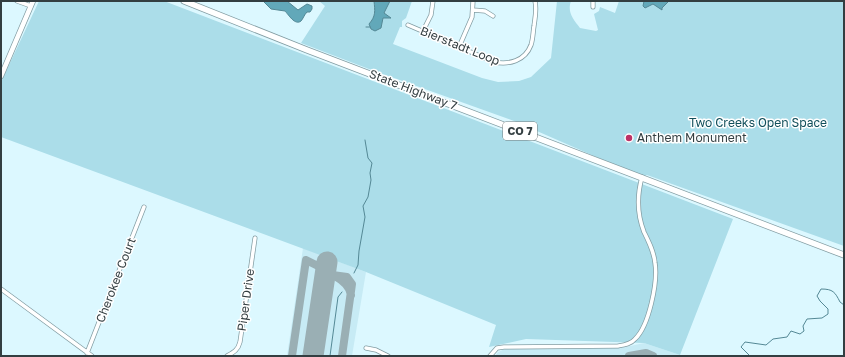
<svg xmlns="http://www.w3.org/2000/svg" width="845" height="357" viewBox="0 0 845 357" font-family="'Golos Text',sans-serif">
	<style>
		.built { fill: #c7ebf5 }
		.green { fill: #abdde9 }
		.water { fill: #62a8b9; stroke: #548895 }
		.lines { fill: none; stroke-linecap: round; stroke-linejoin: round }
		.stream { stroke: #548895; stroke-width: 1 }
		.taxiway { stroke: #9aafb4; stroke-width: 8 }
		.runway { stroke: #9aafb4; stroke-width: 21 }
		.minor-casing { stroke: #839da3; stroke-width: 5 }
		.tertiary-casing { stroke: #839da3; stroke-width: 6 }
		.primary-casing { stroke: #839da3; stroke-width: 7 }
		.minor { stroke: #fff; stroke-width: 3.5 }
		.tertiary { stroke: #fff; stroke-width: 4.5 }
		.primary { stroke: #fff; stroke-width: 5.5 }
		.poi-dot { fill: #bd3166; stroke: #fff; stroke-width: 1.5 }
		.labels { text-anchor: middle; stroke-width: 3; stroke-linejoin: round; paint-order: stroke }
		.shield { fill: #fff; stroke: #70787a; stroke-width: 1 }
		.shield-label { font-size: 11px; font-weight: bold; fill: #333e41 }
		.street-label { font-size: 12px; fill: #333e41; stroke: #fff }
		.park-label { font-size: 12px; fill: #114f5b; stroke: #fff }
		.poi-label { font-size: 12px; fill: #333e41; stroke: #fff; text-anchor: start }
	</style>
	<rect width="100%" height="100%" fill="#dcf8ff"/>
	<!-- built -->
	<path class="built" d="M303,248L366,272L352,356H287Z
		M644,343L680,355L679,356H495L498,352L505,349L621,348Z"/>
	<!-- green -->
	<path class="green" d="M39,1H164L733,219L680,355L644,343L526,339L489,347L496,325L366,272L1,137V82Z
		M319,1H412L406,18L402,21V27H400L393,44L482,78L498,82L519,81L531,77L551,58L557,1H571C567,12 573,19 580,28L596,31L598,30L594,14L599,11L600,7L615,13L619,1H844V246L647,175L642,177L514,121L369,69L301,43L325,6Z"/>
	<!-- water -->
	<path class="water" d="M263,1H287L298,10L307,4L312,6V9L310,12H307C304,15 303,19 301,21C295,26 288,14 285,11L271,9Z
		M374,1H390L384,13L391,18H383L381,28L375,31L371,29L369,24C376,16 375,11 374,1Z
		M644,1H669L662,8V10L653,4L645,8L643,6Z"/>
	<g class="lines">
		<!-- stream -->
		<path class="stream" d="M366,27H370
			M354,273L358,265L359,251L365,217L363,206L368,197L371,180L370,173L372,163L368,158L365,140
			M330,356L338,297L342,292
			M750,356L741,347L745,342L766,345L773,339L787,337L791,331L800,334L804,331L803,326L807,319L822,318L828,314V309L820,301L817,296L821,289C833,289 835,292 840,302L844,305"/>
		<!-- taxiway -->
		<path class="taxiway" d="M325,274L347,277L352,284L342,356
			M335,276C342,280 350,286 351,295
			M292,356L306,260L326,270
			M629,356L646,353L653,356"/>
		<!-- runway -->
		<path class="runway" d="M313,356L327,262"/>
		<!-- minor casing -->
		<g class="minor-casing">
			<path id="minor" d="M17,1L31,6
				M593,7V1
				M473,10L485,11L493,16
				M408,25L494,62C509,65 525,61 531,45C533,39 533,32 534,26C535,18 537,10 535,1
				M423,31L431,15L433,1
				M459,47L472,17L473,1
				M1,289L92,356
				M366,348L376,350L388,356
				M87,353L144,207
				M227,356C234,352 238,350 240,342L255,238
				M490,356L497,348L504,347L618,346C624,345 631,344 635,339C649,326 658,282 655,263C654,252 649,242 644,232C637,214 637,195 642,177"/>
		</g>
		<!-- tertiary casing -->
		<g class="tertiary-casing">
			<path id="tertiary" d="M1,76L33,1"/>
		</g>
		<!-- primary casing -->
		<g class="primary-casing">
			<path id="primary" d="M184,1L307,50L844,255"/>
		</g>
		<!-- minor -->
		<use href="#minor" class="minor"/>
		<!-- tertiary -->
		<use href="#tertiary" class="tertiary"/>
		<!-- primary -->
		<use href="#primary" class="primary"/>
	</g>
	<!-- markers -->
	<circle class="poi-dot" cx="629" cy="138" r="4"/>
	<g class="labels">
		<!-- shield labels -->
		<rect class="shield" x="503" y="122" width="34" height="18" rx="3"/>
		<g class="shield-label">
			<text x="520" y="135">CO 7</text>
		</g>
		<!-- street labels -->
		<g class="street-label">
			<text transform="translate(460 46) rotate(22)" y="4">Bierstadt Loop</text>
			<text transform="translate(413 90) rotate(21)" y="4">State Highway 7</text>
			<text transform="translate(116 280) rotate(-69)" y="4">Cherokee Court</text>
			<text transform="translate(246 300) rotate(-82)" y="4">Piper Drive</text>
		</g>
		<!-- park labels -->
		<g class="park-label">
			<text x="758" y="127">Two Creeks Open Space</text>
		</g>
		<!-- poi labels -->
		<g class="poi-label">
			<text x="637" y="142">Anthem Monument</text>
		</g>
	</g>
	<!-- border -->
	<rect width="845" height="357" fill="none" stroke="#333e41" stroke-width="4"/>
</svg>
